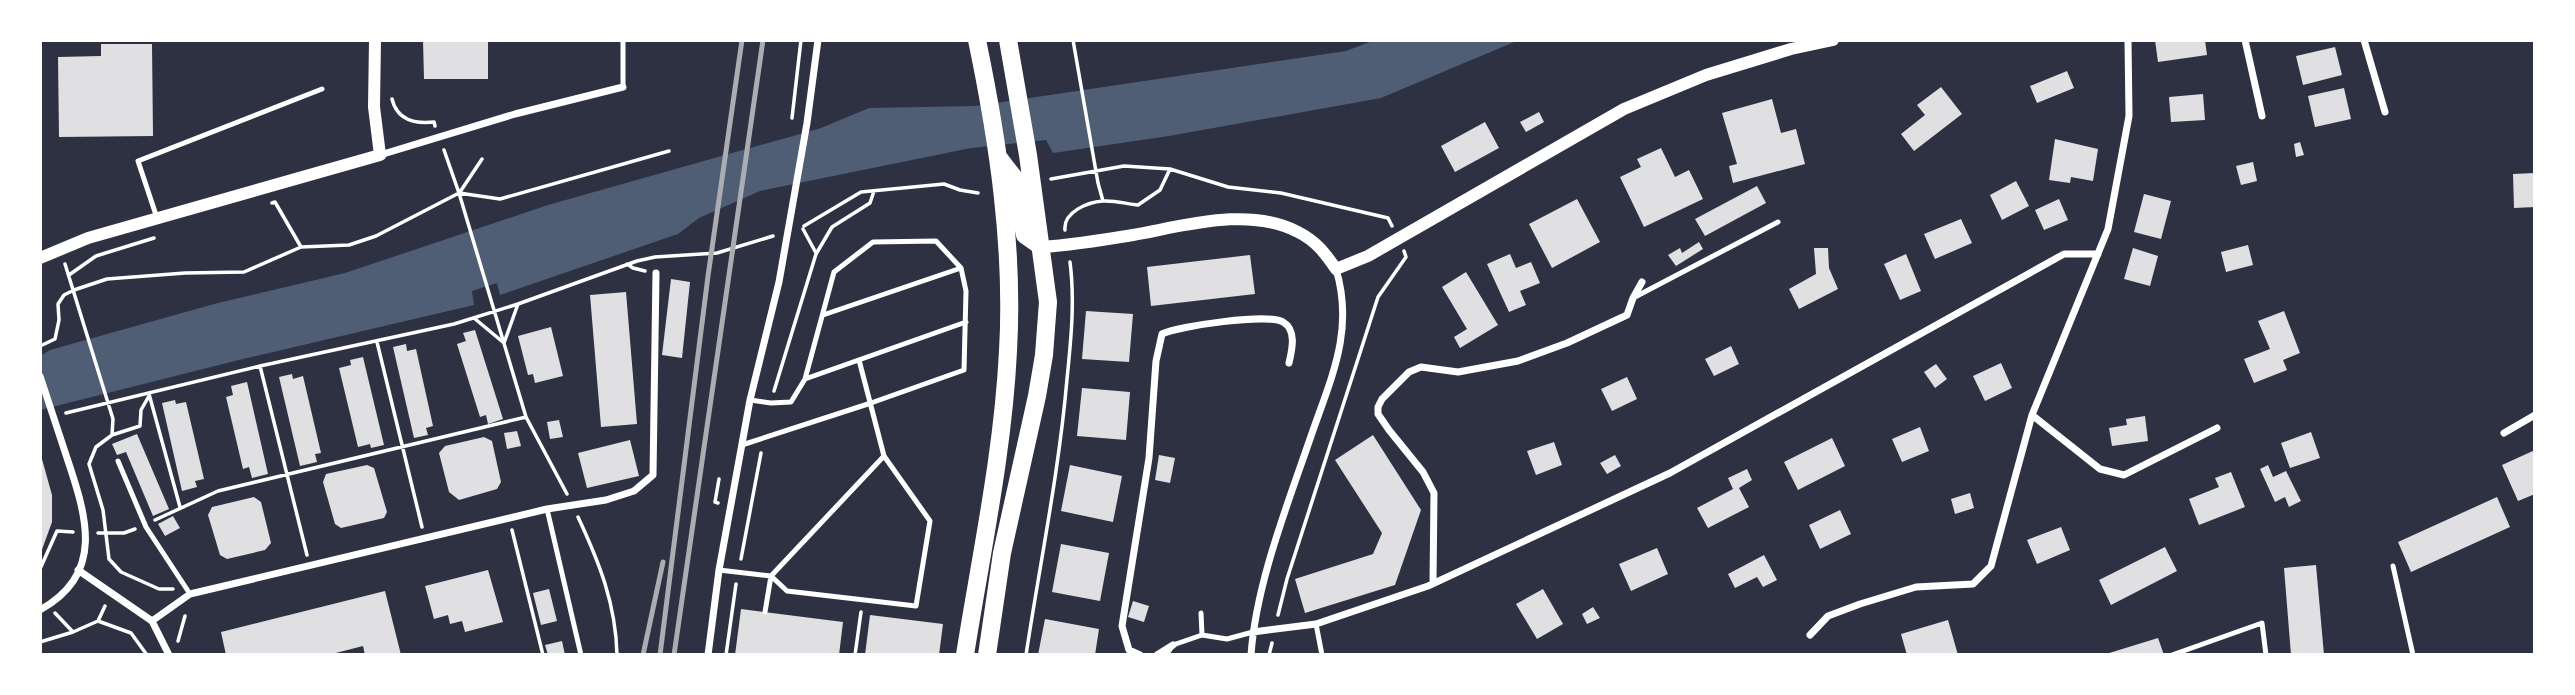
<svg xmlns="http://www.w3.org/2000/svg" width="2575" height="695" viewBox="0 0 2575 695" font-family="Jost,sans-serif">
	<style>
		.water { fill: #4f5d75 }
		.building { fill: #e0e0e3 }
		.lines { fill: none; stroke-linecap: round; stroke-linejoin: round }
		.path { stroke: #fff; stroke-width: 3.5 }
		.service { stroke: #fff; stroke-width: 5 }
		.minor { stroke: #fff; stroke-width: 7 }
		.tertiary { stroke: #fff; stroke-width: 12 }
		.primary { stroke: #fff; stroke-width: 18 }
		.rail { stroke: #abadb3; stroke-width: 5 }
	</style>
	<rect width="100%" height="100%" fill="#2d3142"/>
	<!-- water -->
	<path class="water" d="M1375,40H1519L1381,98L1169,136L1053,153L1046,140L971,148L760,191L699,218L678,234L500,295L497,283L472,291L474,305L239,360L40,410V356L50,350L214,304L345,273L548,205L821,128L869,108L975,106L1346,51Z"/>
	<!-- building -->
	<path class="building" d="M423,40H488V79H424Z
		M2155,40H2205L2207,55L2158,62Z
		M101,44H152L153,136L59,137L58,57L101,56Z
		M2335,47L2342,75L2303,85L2296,56Z
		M2067,71L2074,88L2037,103L2030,86Z
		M1941,87L1962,114L1914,151L1901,134L1925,115L1917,105Z
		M2344,88L2351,119L2315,127L2308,96Z
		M2203,94L2205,120L2171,122L2169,97Z
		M1772,99L1781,133L1796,129L1805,164L1733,183L1729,166L1737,164L1722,113Z
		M1539,112L1544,122L1526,132L1520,122Z
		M1485,122L1499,148L1455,172L1441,146Z
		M2055,139L2098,149L2093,181L2071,177L2070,183L2049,180Z
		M2300,142L2304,155L2296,157L2294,144Z
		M1661,148L1675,177L1689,170L1703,199L1644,227L1620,177L1641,167L1637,159Z
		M2253,162L2257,181L2241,185L2236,166Z
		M2535,173V207L2514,208L2513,174Z
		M2016,181L2029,206L2002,220L1990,195Z
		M1757,186L1766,203L1705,236L1695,219Z
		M2144,194L2171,201L2161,239L2134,232Z
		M1577,199L1600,242L1552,268L1529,224Z
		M2059,199L2068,220L2044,230L2035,210Z
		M1961,219L1972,243L1935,259L1924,234Z
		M1699,242L1703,249L1676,266L1668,255L1680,248L1682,253Z
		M2248,245L2253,265L2226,272L2221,252Z
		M1814,248H1828L1829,268L1838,289L1799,309L1789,289L1816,274Z
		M2133,248L2158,256L2150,286L2124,279Z
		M1510,254L1516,268L1531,262L1540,283L1520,291L1526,305L1509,312L1487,264Z
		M1906,254L1921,291L1900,300L1884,264Z
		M1250,255L1255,294L1151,306L1147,267Z
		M1466,272L1498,325L1460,348L1454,337L1467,329L1442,287Z
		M671,279L690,282L682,358L662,355Z
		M626,292L637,424L601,427L590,295Z
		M1086,311L1133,314L1129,362L1082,359Z
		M2284,311L2300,353L2283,360L2287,370L2254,383L2244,359L2270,349L2258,321Z
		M551,327L563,376L535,383L533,374L528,375L518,336Z
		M475,330L503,419L488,424L486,415L480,417L457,344L466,341L463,333Z
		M406,344L407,351L416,349L433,426L426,428L428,435L414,438L393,347Z
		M1731,346L1739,364L1714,376L1705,359Z
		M363,357L384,445L371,448L370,444L358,447L339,368L351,365L350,360Z
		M2001,363L2012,388L1985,401L1973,376Z
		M1936,364L1947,379L1935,388L1924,372Z
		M292,374L293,379L303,376L321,453L315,454L317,462L300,466L279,377Z
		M1627,377L1637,399L1612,411L1601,389Z
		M247,382L268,474L252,478L249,467L243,469L226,397L233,395L231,386Z
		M1082,388L1130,392L1126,440L1077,436Z
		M175,400L176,404L186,402L204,479L195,481L197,487L182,491L162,403Z
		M2145,416L2148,441L2112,446L2109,428L2127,425L2126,419Z
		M559,420L563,437L550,439L547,422Z
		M1920,427L1929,451L1902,462L1892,439Z
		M517,431L521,446L507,449L504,433Z
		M2311,432L2320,458L2290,468L2281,443Z
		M137,434L169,509L153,516L126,452L117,455L112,444Z
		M1373,435L1421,510L1395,585L1305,613L1295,579L1373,554L1382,533L1335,460Z
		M484,437L492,441L501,482L497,489L459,500L449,492L439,453L445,446Z
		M1832,438L1845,466L1798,490L1784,462Z
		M630,440L639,476L587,488L578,453Z
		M1554,442L1562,465L1536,475L1527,451Z
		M2535,450V494L2518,501L2502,465Z
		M40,452L52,495V522L40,555Z
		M1159,455L1175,458L1170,483L1155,480Z
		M1615,455L1621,466L1607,474L1600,463Z
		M367,465L374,468L387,512L384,518L341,528L335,524L323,482L326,474Z
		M1070,465L1122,476L1113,522L1061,511Z
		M2268,465L2273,477L2286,471L2301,501L2289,507L2285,497L2275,502L2260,469Z
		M1747,469L1752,480L1739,488L1749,507L1708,528L1697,508L1733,489L1728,478Z
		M2231,472L2245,507L2199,525L2189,499L2219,487L2215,478Z
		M1970,493L1974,508L1955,514L1951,499Z
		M254,497L261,502L271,543L265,550L227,559L220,555L208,515L212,507Z
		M2497,497L2510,527L2411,572L2398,542Z
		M1840,510L1851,534L1820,549L1809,525Z
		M173,516L180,528L165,536L158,524Z
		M2061,527L2070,550L2037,564L2027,540Z
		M1061,544L1109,553L1100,601L1052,592Z
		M2165,547L2177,571L2111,605L2099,580Z
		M1657,548L1668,574L1631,591L1619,564Z
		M1764,555L1777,580L1763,587L1757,577L1735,588L1728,574Z
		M2316,565L2324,655H2291L2284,568Z
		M488,570L503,622L465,632L462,621L450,624L448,615L434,619L425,586Z
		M549,589L557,621L541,625L533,593Z
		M1543,589L1563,624L1537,639L1516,604Z
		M385,591L401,655H365L363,646L328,655H226L221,632Z
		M1133,601L1149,606L1144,622L1128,617Z
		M1593,607L1600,618L1587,624L1582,614Z
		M741,609L843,622L839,655H735Z
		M870,615L943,624L939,655H865Z
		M1045,619L1099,629L1095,655H1038Z
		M1948,620L1958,655H1907L1901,634Z
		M2158,638L2164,655H2106V654Z
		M562,641L565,655H548L545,645Z"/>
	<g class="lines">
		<!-- path -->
		<path class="path" d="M1073,40L1098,183L1103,201
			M392,99C397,120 414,124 434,122L435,126
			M792,118L801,40
			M444,150L459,193L526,417L567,494
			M1051,179L1124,166L1170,169
			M460,192L482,159
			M272,203L275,202L301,247
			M804,226L861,192L944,184L960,190L978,193
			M803,229L816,253
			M1065,230C1063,212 1088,202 1103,201C1114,200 1127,204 1138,205L1160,190L1170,169L1228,187L1281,193L1388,218L1392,226
			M65,264L113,419L112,435L96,447L89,464L103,510L109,559L121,572L159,589H173
			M627,264L633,268L645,271
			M69,275L96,256L154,238
			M474,318L504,343L518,304
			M377,342L422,527
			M40,346L55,339L59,320L58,304L64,295L74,290L107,279L185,273L244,272L301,247L349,245L376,236L459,193L500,199L669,151
			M260,366L307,555
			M774,391L816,254L832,227L870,203L874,191
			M149,394L180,507
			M66,413L260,366L454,324L518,304L637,261L655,257L717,253L773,236
			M112,435L140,426L141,410L149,396
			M718,503L715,502L719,479
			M578,517C599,562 616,604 617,655
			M155,520L218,491L526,417
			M512,530L543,655
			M98,533H124L135,529
			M741,559L761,453
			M40,569L57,531L73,532
			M105,606L98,621L131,633L147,655
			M55,613L73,632
			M1278,615L1287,579L1378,297L1406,257L1404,251
			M178,641L185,616
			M40,642L73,632L98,621
			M726,655L736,584
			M855,655L861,612
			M1026,655C1040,563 1059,472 1067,379C1071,340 1075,301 1070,262
			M1269,655L1272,643"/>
		<!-- service -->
		<path class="service" d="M623,40V87
			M157,218L138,161L322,89
			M1635,297L1778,222
			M823,315L961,268
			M859,360L884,456L771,576L787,591L916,606L930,521L884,456
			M805,379L966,322
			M742,445L871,403L964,370L966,291L961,268L936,241L873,242L834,272L805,379L791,402L771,403L750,400
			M118,461L146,527L190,594
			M547,509L581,655
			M2393,566L2413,655
			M719,570L771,576L765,612
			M1201,613L1202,635
			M1316,624L1322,655
			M1166,655L1173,645L1202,635L1227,639L1253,632
			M2172,655L2262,623L2266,655"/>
		<!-- minor -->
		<path class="minor" d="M2245,40L2262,116
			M2364,40L2385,112
			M380,155L515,114L623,87
			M40,376C49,403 58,431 67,458C86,515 106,574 40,610
			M2032,415L2100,469L2124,475L2217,428
			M2504,433L2535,415
			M78,570L152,621L169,655
			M1433,583L1434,493L1423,472L1389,430L1378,414V407L1382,399L1409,372L1421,367L1458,372L1518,361L1567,343L1627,315L1633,298L1642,282
			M152,621L190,594L547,509L606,500L634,491L653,475L656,273
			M1253,632L1316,624L1428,586L1670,473L2064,254H2098
			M1810,635L1828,616L1860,604L1916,587L1973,584L1991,566L2032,415L2108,229L2129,116L2128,40
			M708,655L719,570L750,400L779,282L807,123L818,40
			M1140,655L1129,650L1122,626L1149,458L1156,361L1162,334C1178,326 1269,313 1283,322C1297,330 1292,350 1289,363
			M1157,655L1173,645
			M1251,655C1256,584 1287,506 1310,439C1330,380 1355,332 1336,269"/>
		<!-- tertiary -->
		<path class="tertiary" d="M1042,247C1073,245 1103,240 1133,235C1184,226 1249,206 1298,232C1316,241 1325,253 1336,269L1368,256L1624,109L1706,75L1791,49L1833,40
			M40,258L88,238L380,155L374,107L375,40"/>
		<!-- primary -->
		<path class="primary" d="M998,157L1015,179L1025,235L1042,247
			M965,655C981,554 1003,453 1008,351C1014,247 998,141 977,40
			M987,655L1002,553L1037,396L1044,355L1048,302L1028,155L1008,40"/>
		<!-- rail -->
		<path class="rail" d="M643,655L663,562
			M660,655L708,276L742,40
			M674,655L763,40"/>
	</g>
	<!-- border -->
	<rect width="2575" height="695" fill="none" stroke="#ffffff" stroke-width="84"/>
</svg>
